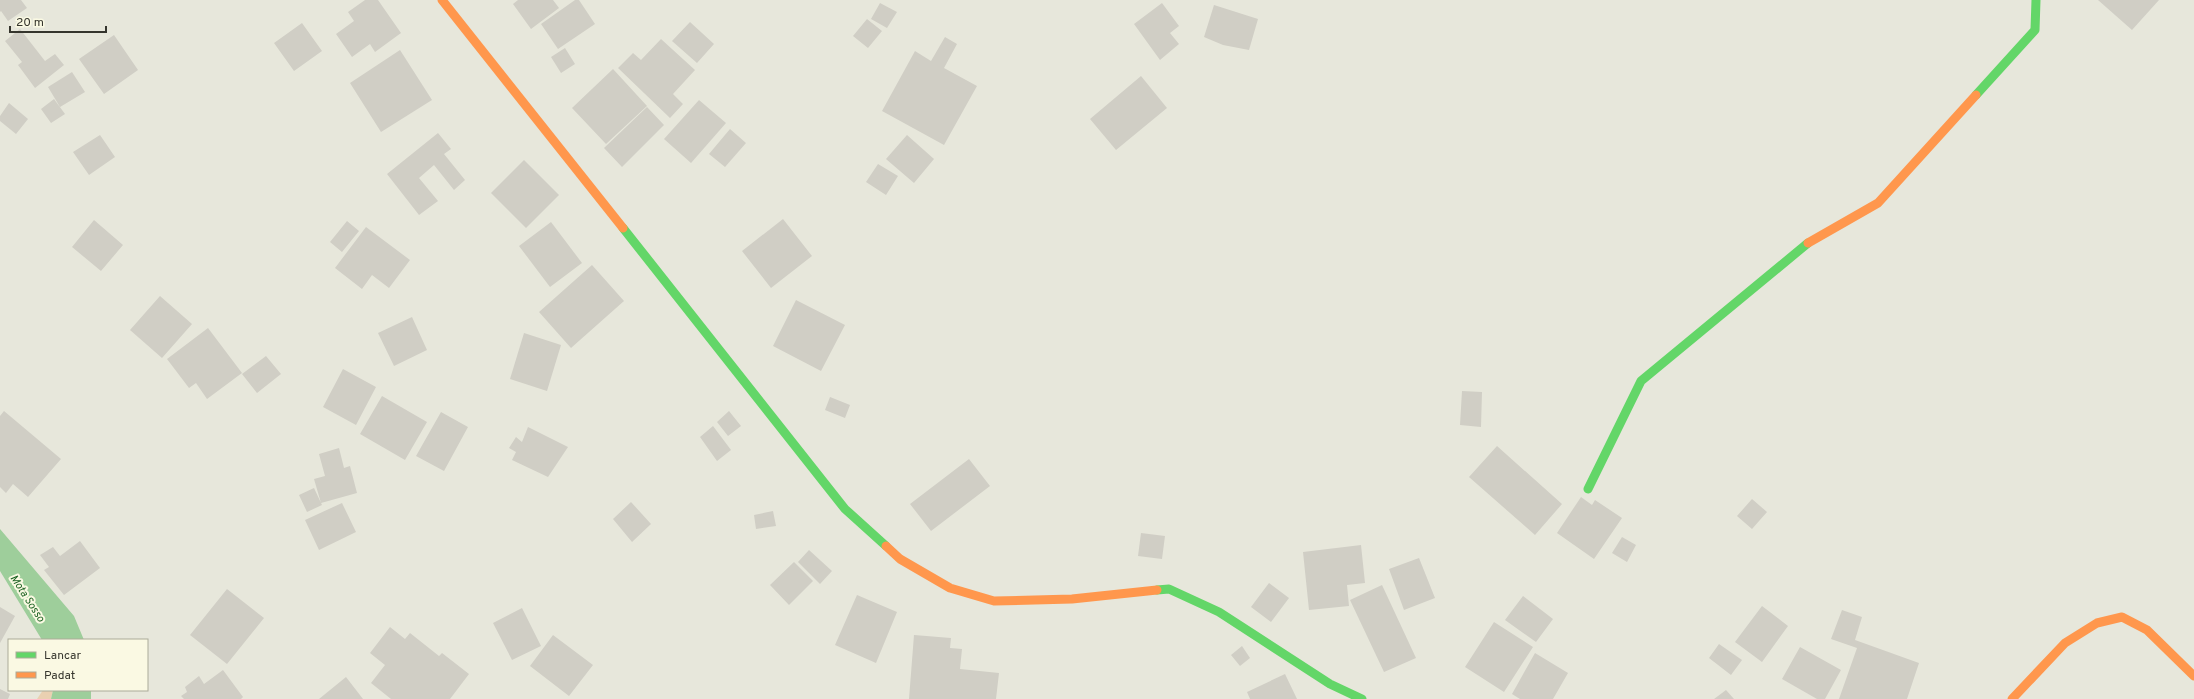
<svg xmlns="http://www.w3.org/2000/svg" width="2194" height="699" viewBox="0 0 2194 699" font-family="Overpass,sans-serif">
	<style>
		.green { fill: #ead0b1 }
		.water { fill: #9ece9b }
		.building { fill: #d0cec5 }
		.lines { fill: none; stroke-linecap: round; stroke-linejoin: round }
		.fast { stroke: #63d668; stroke-width: 9 }
		.slow { stroke: #ff974d; stroke-width: 9 }
		.labels { text-anchor: middle; stroke-width: 4; stroke-linejoin: round; paint-order: stroke }
		.water-label { font-size: 11px; font-style: italic; fill: #196020; stroke: #faf9e3 }
	</style>
	<rect width="100%" height="100%" fill="#e7e7db"/>
	<!-- green -->
	<path class="green" d="M43,690H53L51,699H37Z"/>
	<!-- water -->
	<path class="water" d="M0,529L74,616L84,640H42L0,571Z
		M53,690H91V699H51Z"/>
	<!-- building -->
	<path class="building" d="M0,0H21L27,8L8,21L1,11L0,12Z
		M365,0H378L401,33L375,52L370,44L352,57L336,34L354,21L348,12Z
		M518,0H553L559,8L531,29L513,4Z
		M575,0H579L595,24L558,49L541,24Z
		M2098,0H2159L2132,30Z
		M880,3L897,12L887,28L871,19Z
		M1162,3L1179,26L1170,33L1179,44L1160,60L1134,24Z
		M1214,5L1258,19L1249,50L1223,45L1204,37Z
		M867,19L882,31L868,48L853,36Z
		M690,22L714,44L697,63L672,41Z
		M302,23L322,51L294,71L274,43Z
		M20,29L45,61L55,54L64,65L35,88L18,65L22,62L5,41Z
		M114,35L138,70L104,94L79,59Z
		M945,37L957,44L944,68L977,86L944,145L882,111L915,51L931,61Z
		M661,39L695,70L673,94L683,104L670,118L618,68L633,53L641,60Z
		M565,48L575,64L561,73L551,57Z
		M400,50L432,100L381,132L350,83Z
		M613,69L647,106L606,144L572,108Z
		M72,72L85,92L60,107L48,87Z
		M1141,76L1167,108L1116,150L1090,119Z
		M54,99L65,114L51,123L41,109Z
		M699,100L726,123L691,163L664,139Z
		M9,103L28,119L16,134L0,121V116Z
		M647,107L664,125L622,167L604,148Z
		M730,129L746,143L725,167L709,154Z
		M438,133L451,149L444,154L465,180L454,190L434,165L419,178L438,201L419,215L387,174Z
		M100,135L115,157L89,175L73,152Z
		M907,135L934,159L914,183L886,159Z
		M524,160L559,195L526,228L491,193Z
		M878,164L898,176L886,195L866,182Z
		M783,219L812,256L771,288L742,251Z
		M94,220L123,245L101,271L72,247Z
		M347,221L359,231L342,252L330,242Z
		M551,222L582,263L550,287L519,246Z
		M366,227L410,260L389,288L372,275L362,289L335,268Z
		M592,265L624,301L571,348L539,312Z
		M160,296L192,324L162,358L130,330Z
		M796,300L845,325L821,371L773,346Z
		M412,317L427,350L394,366L378,333Z
		M208,328L242,373L207,399L196,383L189,388L167,359Z
		M524,333L561,345L547,391L510,379Z
		M266,356L281,374L257,393L242,374Z
		M343,369L376,387L356,425L323,407Z
		M1462,391L1482,392L1481,427L1460,425Z
		M382,396L427,422L405,460L360,434Z
		M830,397L850,405L845,418L825,410Z
		M4,411L61,459L28,497L13,484L6,493L0,487V416Z
		M729,411L741,426L728,436L717,422Z
		M441,412L468,427L444,471L416,456Z
		M713,426L731,450L717,461L700,437Z
		M528,427L568,447L548,477L512,460L516,452L509,448L516,437L522,442Z
		M1497,446L1562,504L1535,535L1469,477Z
		M339,448L344,468L350,466L357,493L321,503L314,479L325,476L319,454Z
		M969,459L990,486L931,531L910,504Z
		M314,488L322,505L307,512L299,495Z
		M1581,497L1592,505L1595,500L1622,518L1594,559L1557,533Z
		M1752,499L1767,512L1752,529L1737,516Z
		M631,502L651,524L632,542L613,519Z
		M342,503L356,532L319,550L305,520Z
		M773,511L776,526L756,529L754,515Z
		M1141,533L1165,536L1162,559L1138,556Z
		M1622,537L1636,545L1627,562L1612,553Z
		M80,541L100,568L64,595L44,570L49,567L40,555L53,547L60,556Z
		M1361,545L1365,583L1347,585L1349,606L1309,610L1303,552Z
		M809,550L832,571L820,584L798,562Z
		M1419,558L1435,598L1404,610L1389,569Z
		M794,562L813,581L789,605L770,585Z
		M1269,583L1289,598L1271,622L1251,607Z
		M1382,585L1416,658L1384,672L1350,600Z
		M227,589L264,618L227,664L190,635Z
		M857,595L897,612L876,663L835,645Z
		M1523,596L1553,619L1536,642L1505,620Z
		M1762,606L1788,626L1762,662L1735,642Z
		M0,607L15,616L0,643Z
		M522,608L541,646L512,660L493,623Z
		M1842,610L1862,617L1855,640L1919,663L1907,699H1839L1857,648L1831,639Z
		M1494,622L1533,647L1504,692L1465,667Z
		M390,627L405,639L410,633L439,656L442,653L469,674L450,699H391L371,683L385,665L370,653Z
		M553,635L593,665L569,696L530,666Z
		M914,635L951,638L950,648L962,649L960,669L999,673L996,699H909Z
		M1719,644L1742,660L1731,675L1709,658Z
		M1242,646L1250,658L1240,666L1231,655Z
		M1800,647L1841,670L1825,699H1817L1782,679Z
		M1535,653L1568,673L1553,699H1520L1512,694Z
		M223,670L243,697L241,699H184L181,696L187,692L185,687L199,676L204,684Z
		M1285,674L1297,699H1250L1247,692Z
		M346,677L363,699H319Z
		M0,689L10,694L8,699H0Z
		M1726,690L1734,699H1714Z"/>
	<g class="lines">
		<!-- fast -->
		<path class="fast" d="M1976,95L2035,30L2036,0
			M623,228L845,509L886,546
			M1588,489L1641,381L1808,243
			M1157,590L1169,589L1219,612L1330,684L1362,699"/>
		<!-- slow -->
		<path class="slow" d="M442,0L623,228
			M1808,243L1878,203L1976,95
			M886,546L900,559L950,588L994,601L1072,599L1157,590
			M2012,699L2065,643L2097,623L2122,617L2147,630L2194,676"/>
	</g>
	<g class="labels">
		<!-- water labels -->
		<g class="water-label">
			<text transform="translate(28 598) rotate(57)" y="4">Mota Sosso</text>
		</g>
	</g>
	<!-- legend -->
	<rect x="8" y="639" width="140" height="52" fill="#faf9e3" stroke="#abab9a"/>
	<rect x="16" y="652" width="20" height="6" fill="#63d668" stroke="#abab9a"/>
	<text x="44" y="659" font-size="12" fill="#35352d">Lancar</text>
	<rect x="16" y="672" width="20" height="6" fill="#ff974d" stroke="#abab9a"/>
	<text x="44" y="679" font-size="12" fill="#35352d">Padat</text>
	<!-- scale -->
	<path d="M10 26v6h96v-6" fill="none" stroke="#35352d" stroke-width="2"/>
	<text x="16" y="26" font-size="12" fill="#35352d" stroke="#faf9e3" stroke-width="3" paint-order="stroke">20 m</text>
</svg>
